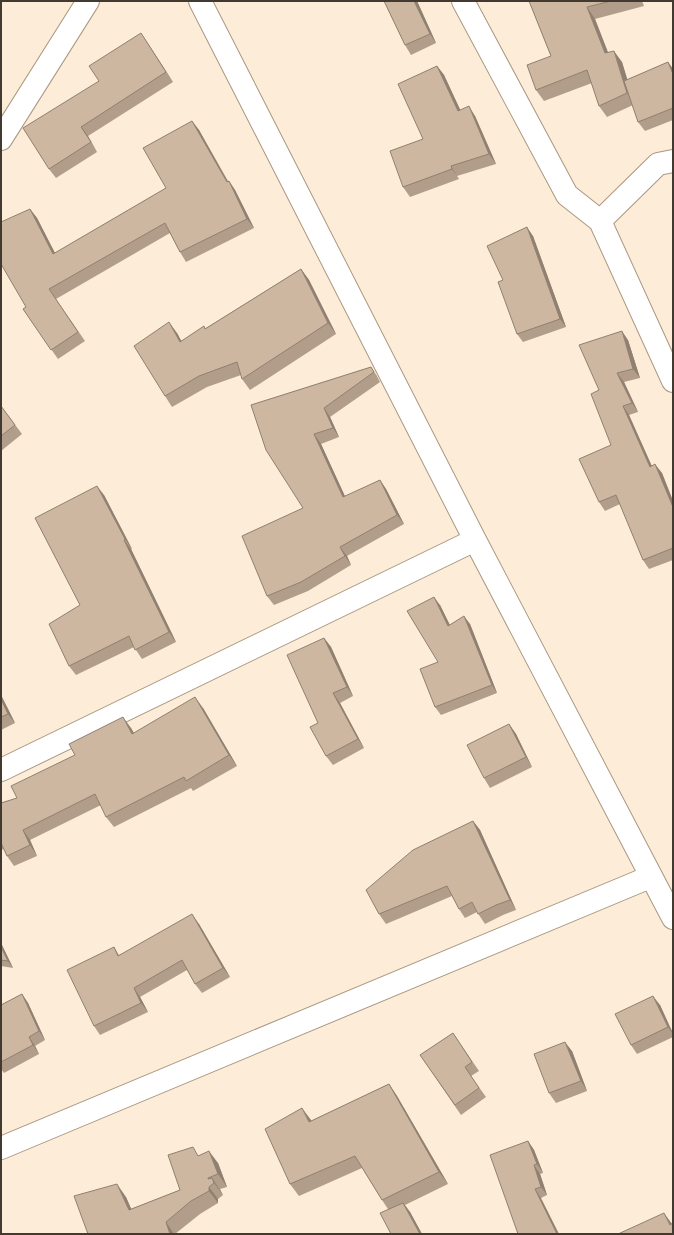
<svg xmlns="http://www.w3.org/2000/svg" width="674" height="1235" viewBox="0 0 674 1235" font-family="Overpass,sans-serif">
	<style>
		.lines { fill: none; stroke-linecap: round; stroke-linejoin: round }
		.minor-casing { stroke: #aa9880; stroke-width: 24 }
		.minor { stroke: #fff; stroke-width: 22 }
		.wall { fill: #b19d8a }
		.shaded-wall { fill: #908071 }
		.building { fill: #ceb7a1; stroke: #908071 }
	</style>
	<rect width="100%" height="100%" fill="#fcecd8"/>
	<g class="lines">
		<!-- minor casing -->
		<g class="minor-casing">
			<path id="minor" d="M200,1L475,540L673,918
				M463,1L567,195L600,221L673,381
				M1,139L88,1
				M600,221L658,164L673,161
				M1,770L475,540
				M1,1148L650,877"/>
		</g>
		<!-- minor -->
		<use href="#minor" class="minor"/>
	</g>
	<!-- wall -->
	<path class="wall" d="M384,1H417L436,43L411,55L405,45Z
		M529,1H642L644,6L595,19L608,53L622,62L627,80L668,62L673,69V120L645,131L638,122L633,105L607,117L599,106L592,83L544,101L536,90L551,56Z
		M147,42L173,82L88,136L97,152L56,178L49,169L99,81Z
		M437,66L444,75L460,110L475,116L496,164L457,176L459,179L410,197L403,187L423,139Z
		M192,121L199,130L228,181H229L235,190L254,228L186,262L180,252L170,233L56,299L85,341L58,359L23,309L26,307L30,209L37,218L55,253L166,188Z
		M533,236L566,327L523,342L517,334L503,280Z
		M301,269L309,280L336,334L250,390L242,379L241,375L207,387L172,407L165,396L177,333L181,341L206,328Z
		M628,340L640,378L624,382L638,412L629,415L652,466L662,473L673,501V560L649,569L643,560L620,504L605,511L599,502L611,445L599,390Z
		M371,367L377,376L380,382L330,417L339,437L321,444L345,497L380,480L386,489L404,524L347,556L351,565L308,591L274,605L267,596L303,508L251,405Z
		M1,406L22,434L1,451Z
		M104,495L132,549H131L176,642L142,659L134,647L76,675L69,666L80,605Z
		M440,605L450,625L470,624L497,693L441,715L435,707Z
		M324,638L331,647L353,696L340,703L364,748L333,765L326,756L318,723Z
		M1,695L15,723L1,730Z
		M203,708L237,766L193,791L191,788L114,827L106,817L101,805L30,840L37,856L14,866L7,856L4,849L1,850V803L17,798L75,755L131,728L134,733Z
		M509,724L516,734L532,767L490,788L484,778Z
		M473,821L480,830L516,910L503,915L485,924L477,912L465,918L459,909L452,896L386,924L379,914Z
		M199,924L230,977L202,993L195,984L187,970L140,997L148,1012L100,1035L94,1026L114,947L119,955Z
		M1,943L13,968L1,966Z
		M22,994L28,1003L45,1040L35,1046L39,1054L4,1073L1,1069V1005Z
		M660,1005L673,1033V1037L637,1054L631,1045Z
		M453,1033L479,1071L471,1076L486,1097L461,1115L420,1055Z
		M572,1051L587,1091L556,1103L549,1093Z
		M389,1084L397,1096L448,1184L405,1205L410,1212L422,1234H391L388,1209L382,1200L362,1168L299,1196L290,1184L311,1120V1121Z
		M528,1141L534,1150L543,1173L540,1174L547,1195L541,1198L518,1234Z
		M199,1155L218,1163L227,1187L220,1189L223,1195L218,1199V1203L200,1214L175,1234H88L126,1197L131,1209L180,1190Z"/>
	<!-- shaded-wall -->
	<path class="shaded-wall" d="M414,1H417L436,43L430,34Z
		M587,7L595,19L613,65L605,53Z
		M141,33L147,42L173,82L166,72Z
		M614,51L622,62L635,104L627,93Z
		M668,62L673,69V74Z
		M437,66L444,75L465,120L458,111Z
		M469,106L475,116L496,164L489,154Z
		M192,121L199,130L233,191L227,182Z
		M81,127L88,136L97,152L91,142Z
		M451,166L457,176L459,179L452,169Z
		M229,181L235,190L254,228L247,219Z
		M30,209L37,218L60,263L53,254Z
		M527,227L533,236L566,327L560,319Z
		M301,269L309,280L336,334L328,323Z
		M169,322L177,333L188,353L180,342Z
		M622,331L628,340L640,378L633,369Z
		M617,373L624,382L638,412L632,403Z
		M623,406L629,415L656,476L650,467Z
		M324,408L330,417L339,437L333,428Z
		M314,434L321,444L350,507L343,497Z
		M655,464L662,473L673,501V507Z
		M380,480L386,489L404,524L397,515Z
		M97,486L104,495L132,549L125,539Z
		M124,540L131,549L176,642L169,632Z
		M340,547L347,556L351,565L345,556Z
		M434,597L440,605L454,634L448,626Z
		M464,616L470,624L497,693L492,685Z
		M324,638L331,647L353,696L347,687Z
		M333,693L340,703L364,748L358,739Z
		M1,695L15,723L8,714L1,699Z
		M195,697L203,708L237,766L229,755Z
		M123,717L131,728L140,745L132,734Z
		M509,724L516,734L532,767L526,757Z
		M473,821L480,830L516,910L510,900Z
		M23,830L30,840L37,856L30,845Z
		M192,914L199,924L230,977L223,968Z
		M1,943L13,968L8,961L1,947Z
		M134,988L140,997L148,1012L141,1003Z
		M22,994L28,1003L45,1040L39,1031Z
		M653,996L660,1005L673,1034L668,1027Z
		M29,1037L35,1046L39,1054L33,1045Z
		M565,1042L572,1051L587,1091L581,1081Z
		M389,1084L397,1096L448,1184L439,1172Z
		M302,1108L311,1120L317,1135L309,1122Z
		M528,1141L534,1150L543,1173L537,1164Z
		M209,1151L218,1163L227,1187L218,1174Z
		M534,1165L540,1174L547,1195L541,1187Z
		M212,1178L220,1190L223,1195L214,1183Z
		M117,1184L126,1197L137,1222L129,1210Z
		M209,1187L218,1199V1203L209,1191Z
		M535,1189L541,1198L559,1234H557Z
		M403,1203L410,1212L422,1234H420Z
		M664,1213L672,1224L670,1225Z
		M166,1222L174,1234H170Z"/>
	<!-- building -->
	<path class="building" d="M384,1H414L430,34L405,45Z
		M529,1H611L587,7L605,53L614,51L627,93L599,106L587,70L536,90L527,65L551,56Z
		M141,33L166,72L81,127L91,142L49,169L23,128L99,81L89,66Z
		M668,62L673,74V108L638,122L624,81Z
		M437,66L458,111L469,106L489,154L451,166L452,169L403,187L390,151L423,139L398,84Z
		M192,121L227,182L229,181L247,219L180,252L165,223L49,289L78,332L51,350L23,309L26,307L1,264V222L30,209L53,254L166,188L143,148Z
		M527,227L560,319L517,334L498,282L503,280L487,246Z
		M301,269L328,323L242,379L237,362L199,376L165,396L134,346L169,322L180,342L204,326L205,329Z
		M622,331L633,369L617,373L632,403L623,406L650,467L655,464L673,507V548L643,560L616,495L599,502L579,459L611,445L591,394L599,390L579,345Z
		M371,367L374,372L324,408L333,428L314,434L343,497L380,480L397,515L340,547L345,556L301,582L267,596L242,536L303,508L266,450L251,405Z
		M1,406L15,425L1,436Z
		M97,486L125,539L124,540L169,632L135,650L129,636L69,666L49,624L80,605L35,518Z
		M434,597L448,626L464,616L492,685L435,707L420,669L438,662L407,611Z
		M324,638L347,687L333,693L358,739L326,756L310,727L318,723L287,655Z
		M195,697L229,755L186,781L184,777L106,817L95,794L23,830L30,845L7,856L1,843V803L17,798L11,786L75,755L69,744L123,717L132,734Z
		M1,699L8,714L1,717Z
		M509,724L526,757L484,778L467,745Z
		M473,821L510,900L496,905L478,914L472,902L459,909L447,886L379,914L366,890L413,850Z
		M192,914L223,968L195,984L182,960L134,988L141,1003L94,1026L67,970L114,947L118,956Z
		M1,947L8,961L1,960Z
		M22,994L39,1031L29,1037L33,1045L1,1062V1005Z
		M653,996L668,1027L631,1045L615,1014Z
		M453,1033L472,1062L465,1067L479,1088L455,1105L420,1055Z
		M565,1042L581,1081L549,1093L534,1054Z
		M389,1084L439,1172L382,1200L355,1156L290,1184L265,1129L302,1108L309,1122Z
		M528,1141L537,1164L534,1165L541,1187L535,1189L557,1234H518L490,1155Z
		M193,1147L198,1156L209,1151L218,1174L208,1178V1179L212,1178L214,1183L209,1187V1191L191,1201L166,1222L170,1234H88L74,1196L117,1184L129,1210L180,1190L168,1155Z
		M403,1203L420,1234H391L380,1213Z
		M664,1213L670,1225L673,1223V1234H618Z"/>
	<!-- border -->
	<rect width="674" height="1235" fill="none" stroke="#423a30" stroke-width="4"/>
</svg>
